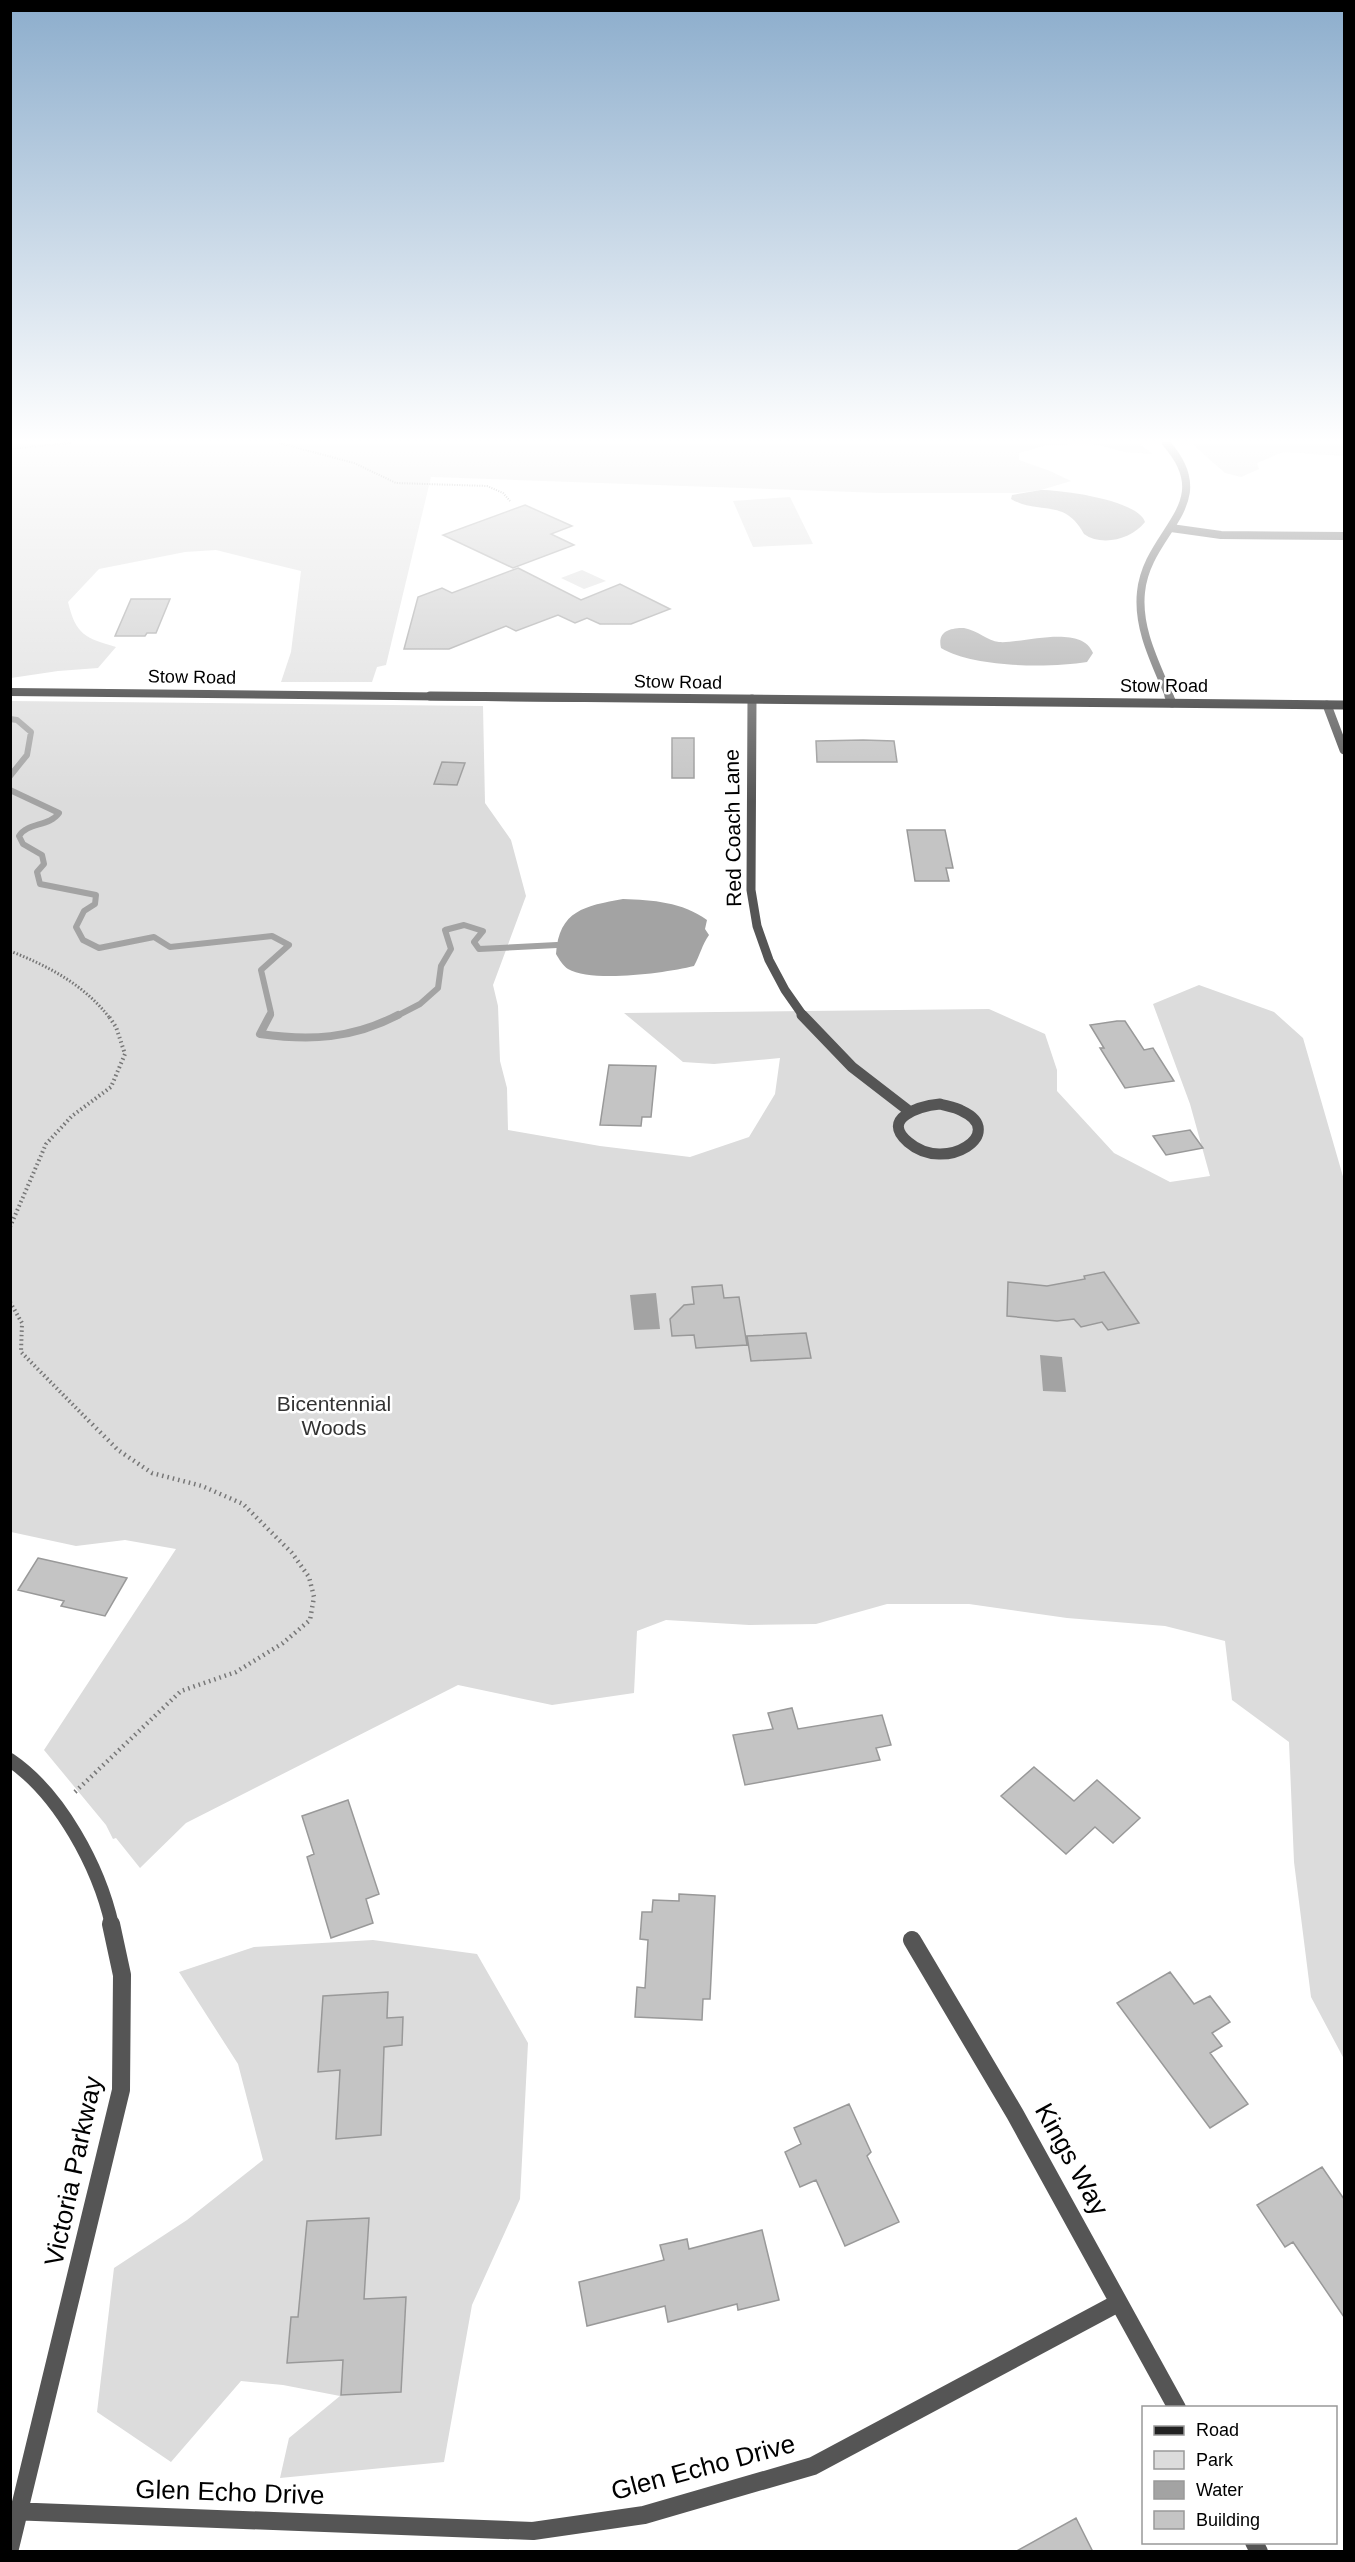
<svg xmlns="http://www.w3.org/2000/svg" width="1355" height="2562" viewBox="0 0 1355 2562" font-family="Arial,sans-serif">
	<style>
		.green { fill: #dcdcdc }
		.water { fill: #a3a3a3 }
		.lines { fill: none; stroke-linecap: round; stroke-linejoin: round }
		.stream-far1 { stroke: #a3a3a3; stroke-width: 6 }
		.stream { stroke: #a3a3a3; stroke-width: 8 }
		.building { fill: #c4c4c4; stroke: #999; stroke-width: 1.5 }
		.path-far3 { stroke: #777; stroke-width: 2; stroke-dasharray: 1 1.5; stroke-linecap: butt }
		.path-far2 { stroke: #777; stroke-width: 3; stroke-dasharray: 1.5 2; stroke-linecap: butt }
		.path-far1 { stroke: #777; stroke-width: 4; stroke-dasharray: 1.5 3; stroke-linecap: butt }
		.path { stroke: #777; stroke-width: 4.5; stroke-dasharray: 1.5 4; stroke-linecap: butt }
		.street-far4 { stroke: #555; stroke-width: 8 }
		.street-far3 { stroke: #555; stroke-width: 9 }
		.street-far2 { stroke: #555; stroke-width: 11 }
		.street-far1 { stroke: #555; stroke-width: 14 }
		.street { stroke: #555; stroke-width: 18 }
		.secondary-far1 { stroke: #222; stroke-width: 8 }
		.secondary { stroke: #222; stroke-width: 9 }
		.labels { text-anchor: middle; stroke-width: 5; stroke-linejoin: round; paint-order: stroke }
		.far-street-label { font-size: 18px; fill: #000; stroke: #fff }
		.street-label { font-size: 21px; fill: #000; stroke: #fff }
		.park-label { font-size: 21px; fill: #333; stroke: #fff }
		.near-street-label { font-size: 26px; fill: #000; stroke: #fff }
	</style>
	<rect width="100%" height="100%" fill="#fff"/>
	<!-- green -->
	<path class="green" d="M11,443H1139L1152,454L1125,452L1089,443L1044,446L1019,453V460L1050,471L1071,481L1041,490L1017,493H881L431,477L386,665L377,667L372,682H281L291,652L301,571L216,550L185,552L99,569L68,602C76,635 85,638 116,647L98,668L58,671L11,678Z
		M1191,443H1344V456L1283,452L1257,463L1259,469L1241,477L1225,473Z
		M790,497L813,544L753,547L733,501Z
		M582,570L606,581L584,589L561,578Z
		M11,701L483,706L485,803L511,840L526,896L493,985L498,1006L500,1061L507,1088L508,1130L600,1146L690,1157L749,1137L775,1094L780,1058L714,1064L683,1062L624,1013L989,1009L1045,1034L1057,1070V1091L1114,1153L1170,1182L1210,1176L1190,1104L1153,1004L1199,985L1274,1012L1303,1038L1344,1180V2059L1311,1997L1294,1862L1289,1742L1232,1700L1225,1641L1165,1626L1067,1618L969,1604H887L816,1624L749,1625L666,1620L637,1631L634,1693L552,1705L458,1685L186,1823L140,1868L116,1838L113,1839L106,1825L44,1750L176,1549L125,1540L76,1546L11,1532Z
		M373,1940L477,1954L528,2043L520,2199L472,2305L444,2462L280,2478L289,2438L340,2396L283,2385L241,2381L171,2462L97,2412L114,2268L187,2220L263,2160L238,2064L179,1972L254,1947Z"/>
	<!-- water -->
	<path class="water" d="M1041,490C1062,490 1138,500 1145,522C1132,539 1102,547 1084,534C1064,497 1040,516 1011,499L1012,495Z
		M964,628C977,630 988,641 999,642C1022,644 1081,623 1093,653L1087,662C1049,668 975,668 941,648C937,631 950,628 964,628Z
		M623,899C653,900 682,902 707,920L705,929L709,935C702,945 700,955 694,966C666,973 592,983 568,969C563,966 559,959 556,954C559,910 585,906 623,899Z
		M656,1293L660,1329L634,1330L630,1295Z
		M1040,1355L1062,1357L1066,1392L1043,1391Z"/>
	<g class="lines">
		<!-- stream-far1 -->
		<path class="stream-far1" d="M10,719L17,720L31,732L27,755L10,776
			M10,790L59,813C49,827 28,822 19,836L23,844L42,855L44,864L37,872L40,884L96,895L95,904L84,911L76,927L83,940L99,948L154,937L170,947L272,936L289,945L261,970L271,1013L269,1017
			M395,1017L420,1004L438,988L441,966L451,949L445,930L464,925L483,931L474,942L479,949L557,945"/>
		<!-- stream -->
		<path class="stream" d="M270,1015L260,1034C310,1041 352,1039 398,1015"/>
	</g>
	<!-- building -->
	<path class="building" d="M525,505L572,526L551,534L574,545L513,568L443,535Z
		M518,568L581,600L620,584L670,609L631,624H600L587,618L575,623L558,615L516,631L506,626L449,649H404L418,597L442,588L452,593Z
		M131,599H170L156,633H147L145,636H115Z
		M672,738H694V778H672Z
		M863,740L894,741L897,762H817L816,741Z
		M442,762L465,763L457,785L434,784Z
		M907,830H945L953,868H946L949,881H915Z
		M1117,1021H1125L1144,1050L1153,1048L1174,1081L1125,1088L1100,1048H1104L1090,1025Z
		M609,1065L656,1066L651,1117H642L641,1126L600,1125Z
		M1190,1130L1203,1148L1166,1155L1153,1136Z
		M1104,1272L1139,1323L1108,1330L1102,1322L1081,1327L1074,1319L1057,1321L1007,1316L1008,1282L1047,1286L1085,1279L1084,1276Z
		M722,1285L724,1298L739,1297L747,1345L696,1348L694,1335L672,1336L670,1319L684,1305L694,1304L692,1287Z
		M806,1333L811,1358L751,1361L747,1336Z
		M38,1558L127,1578L105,1616L61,1606L64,1601L18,1590Z
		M792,1708L798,1729L882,1715L891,1745L876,1748L880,1760L745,1785L733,1735L773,1729L768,1713Z
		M1034,1767L1074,1801L1097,1780L1140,1818L1113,1843L1095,1827L1066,1854L1001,1796Z
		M348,1800L379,1894L366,1899L373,1923L331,1938L307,1857L314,1854L302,1816Z
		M679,1894L715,1896L710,1999H703L702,2020L635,2017L637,1987L645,1988L648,1940L640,1939L642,1912H652L653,1900L679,1901Z
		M1170,1972L1194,2004L1210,1996L1230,2022L1212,2033L1222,2046L1210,2053L1248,2104L1210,2128L1117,2003Z
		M388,1992L387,2018L403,2017L402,2045L384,2047L381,2135L336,2139L340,2070L318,2072L323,1996Z
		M849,2104L871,2152L867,2156L899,2222L845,2246L816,2180L800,2187L785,2152L801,2144L794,2128Z
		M1322,2167L1344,2199V2317L1293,2242L1285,2247L1257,2205Z
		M369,2218L364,2299L406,2297L401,2392L341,2395L343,2360L287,2363L291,2317H298L307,2221Z
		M762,2230L779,2300L738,2310L737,2304L668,2322L665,2306L587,2326L579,2282L664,2260L660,2245L687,2239L689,2249Z
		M1076,2518L1093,2552H1015Z"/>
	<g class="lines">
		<!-- path-far3 -->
		<path class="path-far3" d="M279,443L354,463L396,483L487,486L503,493L510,501
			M10,449L71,443"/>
		<!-- path-far2 -->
		<path class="path-far2" d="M10,951C48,966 83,984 109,1017"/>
		<!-- path-far1 -->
		<path class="path-far1" d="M10,1227L46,1144L72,1116L111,1087L125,1054L116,1027L108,1015
			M10,1302L22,1323L21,1352L87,1419"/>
		<!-- path -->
		<path class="path" d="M75,1792L181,1691L236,1672L283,1643L310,1620L314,1597L309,1577L292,1553L243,1504L202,1486L152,1473L118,1450L86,1418"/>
		<!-- street-far4 -->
		<path class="street-far4" d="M1166,443C1221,505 1147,530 1141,592C1137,629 1156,664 1170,698
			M1171,528L1221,535L1344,536"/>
		<!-- street-far3 -->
		<path class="street-far3" d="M1169,696L1172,703
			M752,699L751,890L757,926L769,960L785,990L804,1017
			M1327,705L1344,750"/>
		<!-- street-far2 -->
		<path class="street-far2" d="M802,1015L852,1067L909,1111
			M940,1104C947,1106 956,1107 962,1111C1008,1132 946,1175 908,1142C880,1118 920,1106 940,1104Z"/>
		<!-- street-far1 -->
		<path class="street-far1" d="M10,1760C60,1794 99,1867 112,1925"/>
		<!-- street -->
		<path class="street" d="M912,1940L1015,2114L1177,2408
			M10,2511L533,2531L644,2515L813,2466L1118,2303
			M1254,2542L1259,2552
			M10,2548L121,2090L122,1975L111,1924"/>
		<!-- secondary-far1 -->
		<path class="secondary-far1" d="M10,692L583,698"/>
		<!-- secondary -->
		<path class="secondary" d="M430,696L1344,705"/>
	</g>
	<!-- sky -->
	<linearGradient id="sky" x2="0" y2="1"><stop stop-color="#8cadcc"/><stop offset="0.55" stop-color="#fff"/><stop offset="1" stop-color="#fff" stop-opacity="0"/></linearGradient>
	<rect width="1355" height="802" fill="url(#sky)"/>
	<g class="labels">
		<!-- far-street labels -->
		<g class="far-street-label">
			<text transform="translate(192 677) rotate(1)" y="6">Stow Road</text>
			<text transform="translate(678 682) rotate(1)" y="6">Stow Road</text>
			<text x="1164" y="692">Stow Road</text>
		</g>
		<!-- street labels -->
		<g class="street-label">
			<text transform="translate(733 828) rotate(-91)" y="7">Red Coach Lane</text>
		</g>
		<!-- park labels -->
		<g class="park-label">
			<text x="334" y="1411">Bicentennial<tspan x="334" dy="24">Woods</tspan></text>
		</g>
		<!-- near-street labels -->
		<g class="near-street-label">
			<text transform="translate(1072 2159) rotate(61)" y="9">Kings Way</text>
			<text transform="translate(73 2171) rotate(-78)" y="9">Victoria Parkway</text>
			<text transform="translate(703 2467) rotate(-15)" y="9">Glen Echo Drive</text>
			<text transform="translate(230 2492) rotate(2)" y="9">Glen Echo Drive</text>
		</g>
	</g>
	<!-- border -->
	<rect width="1355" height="2562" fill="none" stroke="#000000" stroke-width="24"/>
	<!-- legend -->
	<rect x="1142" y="2406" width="195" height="138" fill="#ffffff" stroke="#999999" stroke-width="1.5"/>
	<rect x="1154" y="2426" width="30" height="9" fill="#222222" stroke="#999999" stroke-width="1.5"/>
	<text x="1196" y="2436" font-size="18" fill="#000000">Road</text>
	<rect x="1154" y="2451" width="30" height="18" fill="#dcdcdc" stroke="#999999" stroke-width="1.5"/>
	<text x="1196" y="2466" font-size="18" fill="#000000">Park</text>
	<rect x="1154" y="2481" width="30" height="18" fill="#a3a3a3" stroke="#999999" stroke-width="1.5"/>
	<text x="1196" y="2496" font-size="18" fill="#000000">Water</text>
	<rect x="1154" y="2511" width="30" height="18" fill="#c4c4c4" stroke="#999999" stroke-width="1.5"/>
	<text x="1196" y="2526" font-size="18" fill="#000000">Building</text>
</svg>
